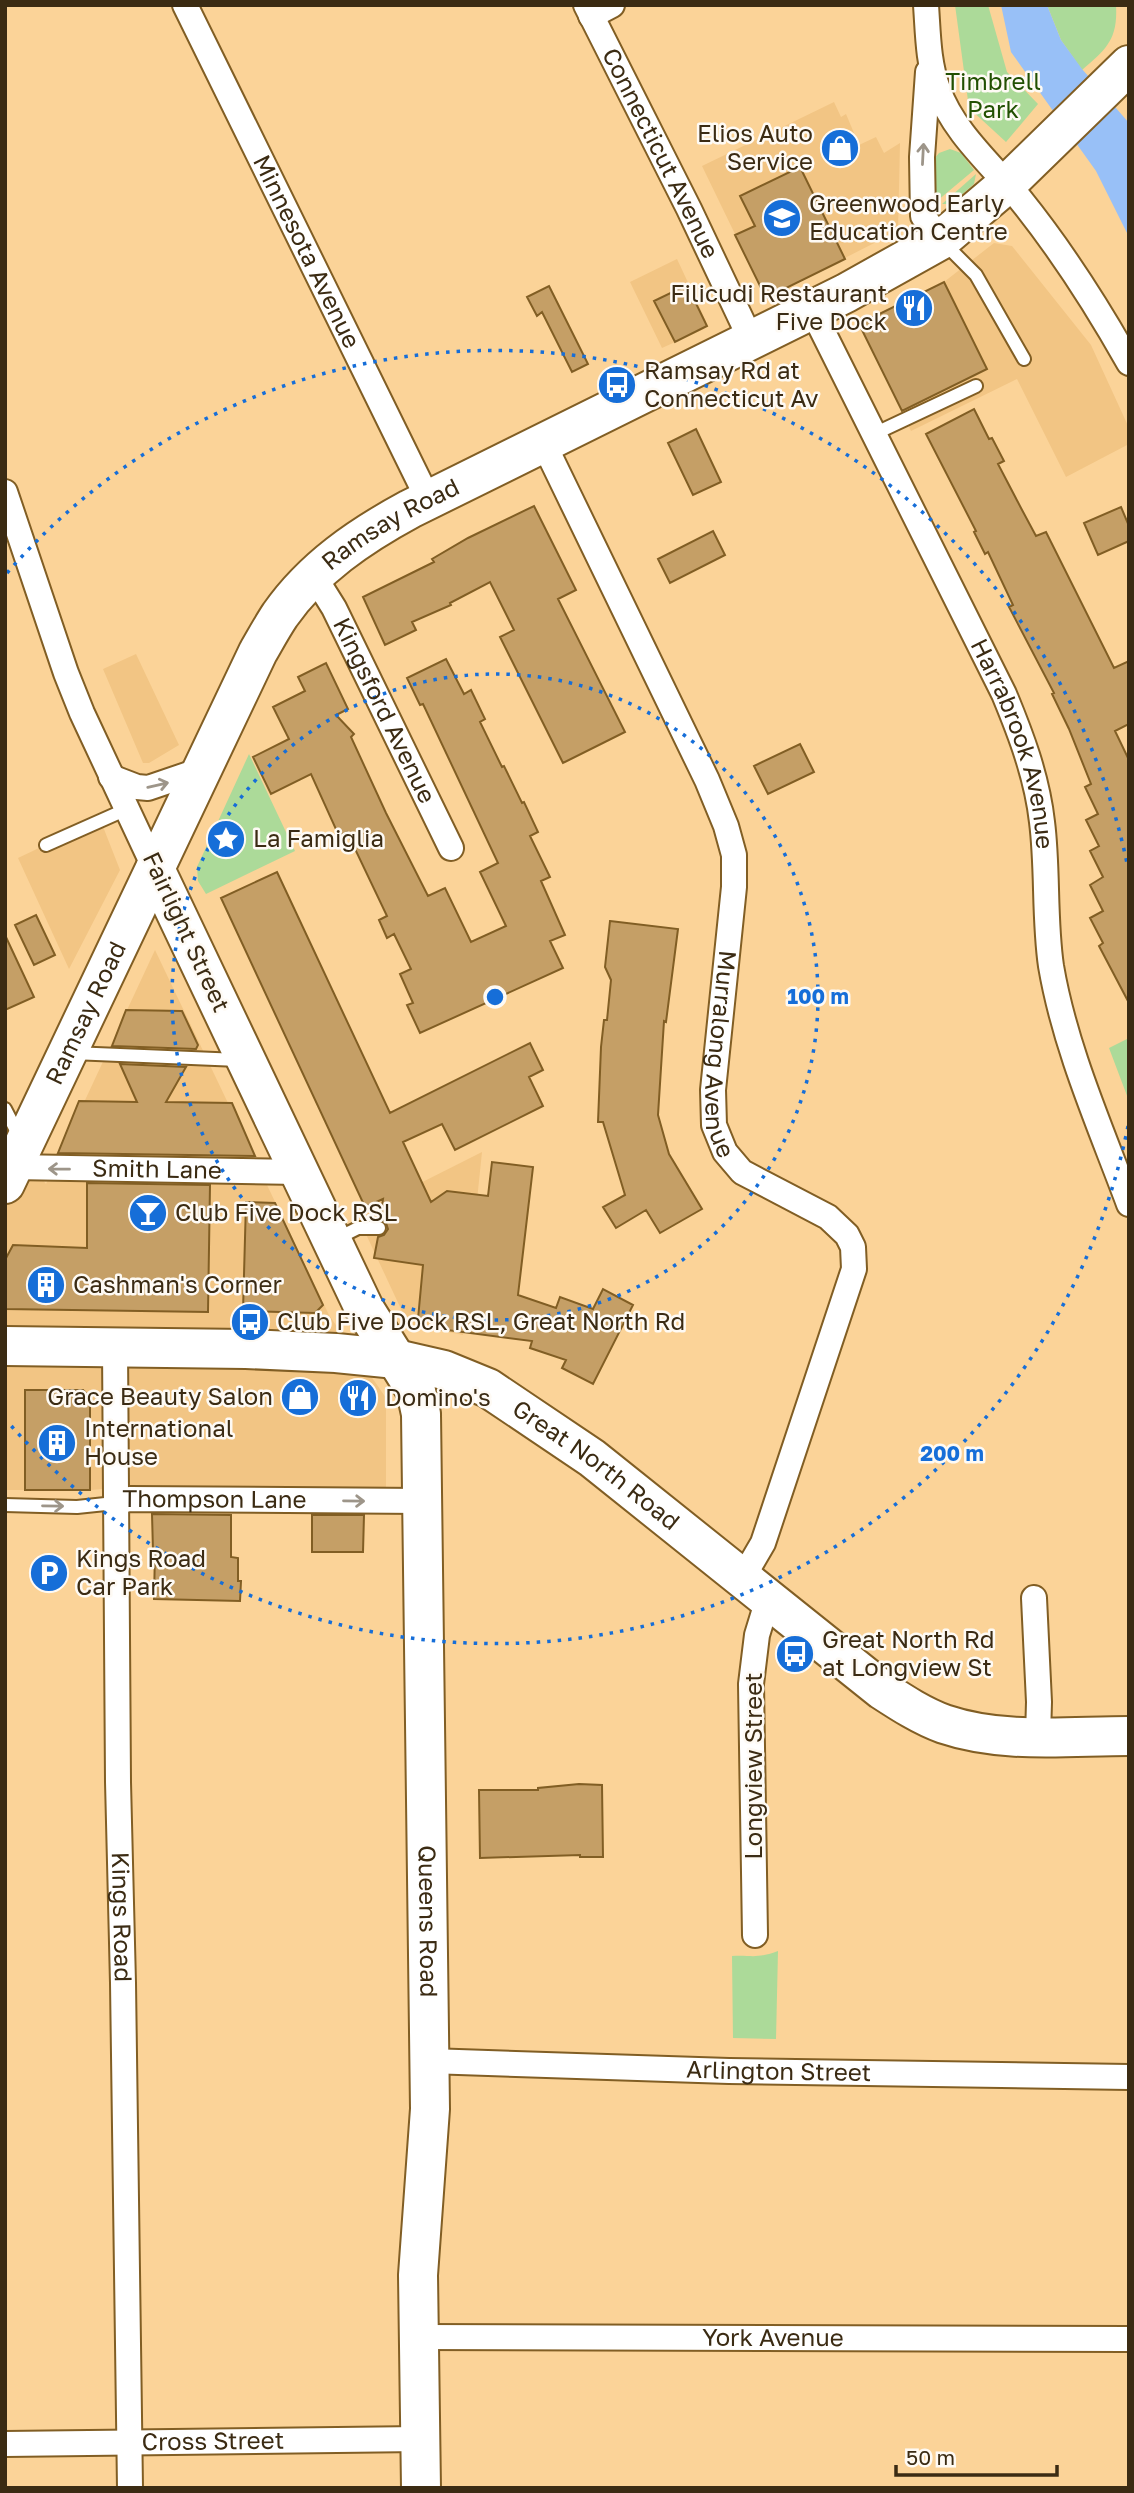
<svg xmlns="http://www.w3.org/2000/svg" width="1134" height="2493" viewBox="0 0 1134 2493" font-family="'Golos Text',sans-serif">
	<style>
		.built { fill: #f2c584 }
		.green { fill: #acda99 }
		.water { fill: #98c0f7 }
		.building { fill: #c59f66; stroke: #815e24; stroke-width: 2 }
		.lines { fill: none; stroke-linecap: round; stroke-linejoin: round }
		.lane-casing { stroke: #815e24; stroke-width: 16 }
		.street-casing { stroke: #815e24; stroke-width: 28 }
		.primary-casing { stroke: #815e24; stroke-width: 42 }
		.lane { stroke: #fff; stroke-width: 12 }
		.street { stroke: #fff; stroke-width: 24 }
		.primary { stroke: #fff; stroke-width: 38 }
		.oneway { stroke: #9d9589 }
		.ring { fill: none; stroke: #166ed8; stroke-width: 3.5; stroke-dasharray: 3.5 7 }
		.labels { text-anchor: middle; stroke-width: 5; stroke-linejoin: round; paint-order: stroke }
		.park-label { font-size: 24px; fill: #225002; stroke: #fefaf4 }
		.poi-label { font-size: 24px; fill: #3b2b13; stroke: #fefaf4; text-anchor: start }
		.street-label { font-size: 24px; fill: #3b2b13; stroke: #fefaf4 }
		.centre { fill: #166ed8; stroke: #fefaf4; stroke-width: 3.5 }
		.ring-label { font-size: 21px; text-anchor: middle; font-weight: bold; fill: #166ed8; stroke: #fefaf4; stroke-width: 5; stroke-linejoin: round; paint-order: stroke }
	</style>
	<rect width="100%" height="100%" fill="#fbd398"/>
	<!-- built -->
	<path class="built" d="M834,102L841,117L846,114L859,145L876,137L884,153L900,143L898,231L766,298L702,166Z
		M994,243L1012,246L1091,345L1129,428V444L1066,477L1017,379L911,431L859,324L944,282Z
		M677,259L706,321L704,329L662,348L630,282Z
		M136,654L179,745L149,763H143L103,669Z
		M100,819L120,870L69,969L18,858Z
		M155,950L329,1315L386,1398V1491L139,1486L90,1490H5V1130L46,1184Z
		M482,1152L463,1335L408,1324L357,1215Z"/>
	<!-- green -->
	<path class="green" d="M955,5H988L1007,72L1038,104L1006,142L969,108Z
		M1047,5H1116C1118,40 1106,49 1082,70L1061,40Z
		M950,149L961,153L974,170L937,201L935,199L934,159L939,153Z
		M976,174L974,184L951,204H942Z
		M249,754L295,851L206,894L198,881L197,867Z
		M1129,1038V1101L1109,1048Z
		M778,1951L776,2039L733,2038L732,1956C753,1955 756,1959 778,1951Z"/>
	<!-- water -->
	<path class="water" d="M1001,5H1047L1061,40L1082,69L1129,123V237L1096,171L1011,52Z"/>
	<!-- building -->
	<path class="building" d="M800,167L845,259L766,298L735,235L755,226L740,196Z
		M944,282L987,369L902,411L859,324Z
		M687,285L707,326L675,342L654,301Z
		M549,286L588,364L572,372L542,312L537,316L527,297Z
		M974,409L989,439L992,438L1004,461L998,464L1021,508L1036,536L1046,532L1114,668L1129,661V724L1115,731L1129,760V1003L1099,946L1103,943L1090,918L1103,911L1090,885L1103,877L1090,851L1099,846L1086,820L1098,814L1085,787L1091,784L1069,729L1052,694L1054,693L1009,607L1013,605L988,552L985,554L974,532L976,531L926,434Z
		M696,429L721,482L693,495L668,443Z
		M534,506L576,590L558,599L625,732L563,763L500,637L514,630L490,582L450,603L451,605L412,622L416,630L385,645L363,597L434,562L432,559L468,538Z
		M1121,507L1129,526V541L1098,555L1084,523Z
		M713,531L725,555L670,583L658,559Z
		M446,659L464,694L471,690L485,719L480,722L502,767L504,766L522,803L524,802L538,832L530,836L550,877L541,881L565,935L550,941L563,968L420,1033L407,1005L413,1003L400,974L411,969L394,934L387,938L379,920L387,916L347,832L339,836L311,774L271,794L253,757L289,739L273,707L305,691L298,677L326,663L348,709L336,715L354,734L351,737L386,813L428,896L445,888L471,942L506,926L480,872L498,863L423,704L420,705L407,678Z
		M800,744L814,772L768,794L754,766Z
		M277,872L390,1113L530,1043L543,1070L529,1077L543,1106L455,1150L442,1124L403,1142L431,1202L447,1191L488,1196L492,1162L533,1167L518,1295L556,1308L560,1297L593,1309L603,1289L633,1305L593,1384L562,1368L566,1360L530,1348L532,1341L439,1329L440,1321L418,1319L423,1265L374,1258L378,1237L384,1235L388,1229L386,1223L380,1219L383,1199L365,1207L221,898Z
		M36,915L55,955L34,965L15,925Z
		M610,921L678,929L666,1022L664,1021L658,1115L669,1154L702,1209L660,1233L646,1210L616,1228L603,1207L625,1195L603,1122H598L601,1047L604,1020H607L611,980L605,967Z
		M5,935L34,997L5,1010Z
		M126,1010L182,1011L198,1045L196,1049L112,1046Z
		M120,1064L186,1067L166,1102L232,1103L255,1156L58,1153L79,1101L137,1102Z
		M87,1183L210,1185L208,1312L5,1309V1260L13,1245L87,1248Z
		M246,1202L275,1203L323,1305L315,1313L243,1311Z
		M25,1390H83L90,1397V1490H25Z
		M152,1514L231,1515V1557L238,1558V1581H241L240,1601L154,1599L155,1551H153Z
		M312,1515H364L363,1552H312Z
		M579,1784L602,1785L603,1857H580V1855L480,1858L479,1790H538V1788Z"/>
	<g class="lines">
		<!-- lane casing -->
		<g class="lane-casing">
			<path id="lane" d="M943,242L976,275L1024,359
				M874,434L976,386
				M46,845L127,809
				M72,1053L239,1060
				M5,1109L19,1136
				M336,1239L358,1228H379
				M5,1505L77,1507L115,1503"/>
		</g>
		<!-- street casing -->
		<g class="street-casing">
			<g id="street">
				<path id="s1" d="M185,5L428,499"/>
				<path id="s2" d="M586,5L689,209L751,340"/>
				<path d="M926,5C928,33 928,63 938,89C953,132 992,165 1020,199C1061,250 1097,306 1129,363"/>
				<path d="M591,16L612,5"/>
				<path d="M928,72L922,157L923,216L941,240"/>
				<path id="s3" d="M812,310L1004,694C1021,735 1037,777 1042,822C1048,869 1044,918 1051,966C1065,1048 1100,1126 1129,1204"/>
				<path id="s4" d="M543,442L707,780L726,826L734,855V887L713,1090L714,1125L725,1152L742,1172L828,1217L847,1235L853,1247L854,1269L763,1543L742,1579"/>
				<path d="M5,492L66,673L82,713L155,869"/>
				<path id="s5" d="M314,576L334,608L451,848"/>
				<path d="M111,777L137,787L148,788L204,769"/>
				<path id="s6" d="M13,1167L299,1172"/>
				<path id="s7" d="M115,1347L118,1782L123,1983L130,2488"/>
				<path id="s8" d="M115,1503L129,1499L423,1501"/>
				<path d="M1034,1598L1039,1702L1038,1736"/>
				<path d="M755,1935L751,1684L757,1635L768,1599"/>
				<path id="s9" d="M429,2061L729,2071L1129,2077"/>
				<path id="s10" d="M418,2337L1129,2339"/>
				<path id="s11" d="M5,2444L420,2439"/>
			</g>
		</g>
		<!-- primary casing -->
		<g class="primary-casing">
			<g id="primary">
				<path id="s12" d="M155,869L364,1308L416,1391L421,1414L430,2109L418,2275L421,2488"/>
				<path id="s13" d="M5,1184L258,652C265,640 272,627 280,615C313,568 360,536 410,509L846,293L941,240L1007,184L1129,65"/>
				<path id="s14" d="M5,1346L246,1349L336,1353L396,1359L444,1370L488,1388L592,1458L882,1690C902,1703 922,1716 944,1724C1003,1744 1068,1736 1129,1736"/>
			</g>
		</g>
		<!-- lane -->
		<use href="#lane" class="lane"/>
		<!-- street -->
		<use href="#street" class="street"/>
		<!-- primary -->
		<use href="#primary" class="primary"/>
	</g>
	<!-- one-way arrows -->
	<defs><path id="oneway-shaft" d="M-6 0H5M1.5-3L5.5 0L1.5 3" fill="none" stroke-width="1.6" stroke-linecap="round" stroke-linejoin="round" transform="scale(1.75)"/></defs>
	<g class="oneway">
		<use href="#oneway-shaft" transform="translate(923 154) rotate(-87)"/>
		<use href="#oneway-shaft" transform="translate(158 785) rotate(-13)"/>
		<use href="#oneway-shaft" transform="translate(59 1169) rotate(-179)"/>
		<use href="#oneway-shaft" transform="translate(354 1501) rotate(1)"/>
		<use href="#oneway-shaft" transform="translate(53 1506) rotate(1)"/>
	</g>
	<!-- distance rings -->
	<g class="ring">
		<circle cx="495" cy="997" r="323"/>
		<path d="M1128 1126A646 646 0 0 1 7 1421M7 573A646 646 0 0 1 1128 868"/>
	</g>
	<!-- icons -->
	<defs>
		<g id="shop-disc" transform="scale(2.0125)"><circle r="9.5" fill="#166ed8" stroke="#fefaf4"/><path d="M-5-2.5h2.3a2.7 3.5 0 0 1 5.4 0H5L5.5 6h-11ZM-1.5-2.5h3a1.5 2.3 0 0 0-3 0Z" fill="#fff"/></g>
		<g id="school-disc" transform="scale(2.0125)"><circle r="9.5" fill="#166ed8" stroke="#fefaf4"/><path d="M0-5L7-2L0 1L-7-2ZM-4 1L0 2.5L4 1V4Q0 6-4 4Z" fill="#fff"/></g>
		<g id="restaurant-disc" transform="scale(2.0125)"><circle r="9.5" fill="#166ed8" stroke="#fefaf4"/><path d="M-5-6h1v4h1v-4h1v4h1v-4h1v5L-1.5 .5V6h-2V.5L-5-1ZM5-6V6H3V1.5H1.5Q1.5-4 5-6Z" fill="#fff"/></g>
		<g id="bus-disc" transform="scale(2.0125)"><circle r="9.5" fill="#166ed8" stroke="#fefaf4"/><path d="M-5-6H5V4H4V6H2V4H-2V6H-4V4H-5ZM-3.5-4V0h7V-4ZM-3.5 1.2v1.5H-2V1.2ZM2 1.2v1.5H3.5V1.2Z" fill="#fff"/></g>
		<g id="sight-disc" transform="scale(2.0125)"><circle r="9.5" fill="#166ed8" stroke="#fefaf4"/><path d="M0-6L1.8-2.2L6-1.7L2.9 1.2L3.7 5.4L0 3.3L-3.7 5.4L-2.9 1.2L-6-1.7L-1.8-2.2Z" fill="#fff"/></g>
		<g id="bar-disc" transform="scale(2.0125)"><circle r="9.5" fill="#166ed8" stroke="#fefaf4"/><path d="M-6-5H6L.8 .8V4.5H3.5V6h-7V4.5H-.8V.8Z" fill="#fff"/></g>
		<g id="building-disc" transform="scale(2.0125)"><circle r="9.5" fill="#166ed8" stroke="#fefaf4"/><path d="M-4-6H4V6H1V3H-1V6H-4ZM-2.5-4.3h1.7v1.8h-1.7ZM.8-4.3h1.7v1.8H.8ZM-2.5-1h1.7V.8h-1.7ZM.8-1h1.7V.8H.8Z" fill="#fff"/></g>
		<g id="parking-disc" transform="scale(2.0125)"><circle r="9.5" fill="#166ed8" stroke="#fefaf4"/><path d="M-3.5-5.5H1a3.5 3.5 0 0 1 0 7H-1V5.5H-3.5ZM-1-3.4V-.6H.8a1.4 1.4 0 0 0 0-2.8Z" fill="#fff"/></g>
	</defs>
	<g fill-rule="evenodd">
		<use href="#shop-disc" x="840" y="148"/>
		<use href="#school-disc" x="782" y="218"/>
		<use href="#restaurant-disc" x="914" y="308"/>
		<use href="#bus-disc" x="617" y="385"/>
		<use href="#sight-disc" x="226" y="839"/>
		<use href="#bar-disc" x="148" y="1213"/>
		<use href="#building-disc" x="46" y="1285"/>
		<use href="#bus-disc" x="250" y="1322"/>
		<use href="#shop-disc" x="300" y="1397"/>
		<use href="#restaurant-disc" x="358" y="1398"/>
		<use href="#building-disc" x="57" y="1443"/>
		<use href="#parking-disc" x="49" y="1573"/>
		<use href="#bus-disc" x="795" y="1654"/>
	</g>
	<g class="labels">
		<!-- park labels -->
		<g class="park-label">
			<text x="993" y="90">Timbrell<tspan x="993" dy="28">Park</tspan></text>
		</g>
		<!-- poi labels -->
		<g class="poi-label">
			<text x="813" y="142" text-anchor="end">Elios Auto<tspan x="813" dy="28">Service</tspan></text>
			<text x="809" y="212">Greenwood Early<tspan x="809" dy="28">Education Centre</tspan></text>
			<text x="887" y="302" text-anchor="end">Filicudi Restaurant<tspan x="887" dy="28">Five Dock</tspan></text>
			<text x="644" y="379">Ramsay Rd at<tspan x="644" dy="28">Connecticut Av</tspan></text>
			<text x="253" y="847">La Famiglia</text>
			<text x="175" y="1221">Club Five Dock RSL</text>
			<text x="73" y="1293">Cashman's Corner</text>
			<text x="277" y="1330">Club Five Dock RSL, Great North Rd</text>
			<text x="273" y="1405" text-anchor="end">Grace Beauty Salon</text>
			<text x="385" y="1406">Domino's</text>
			<text x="84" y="1437">International<tspan x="84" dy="28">House</tspan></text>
			<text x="76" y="1567">Kings Road<tspan x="76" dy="28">Car Park</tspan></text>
			<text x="822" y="1648">Great North Rd<tspan x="822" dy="28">at Longview St</tspan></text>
		</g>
		<!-- street labels -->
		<g class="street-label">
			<text dy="8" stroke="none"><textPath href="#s2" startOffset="166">Connecticut Avenue</textPath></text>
			<text dy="8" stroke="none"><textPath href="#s1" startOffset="275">Minnesota Avenue</textPath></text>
			<text dy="8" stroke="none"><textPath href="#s13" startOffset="777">Ramsay Road</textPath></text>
			<text dy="8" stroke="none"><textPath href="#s5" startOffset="152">Kingsford Avenue</textPath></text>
			<text dy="8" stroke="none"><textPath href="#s3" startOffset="480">Harrabrook Avenue</textPath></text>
			<text transform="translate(186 932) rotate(65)" y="8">Fairlight Street</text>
			<text dy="8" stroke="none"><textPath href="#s13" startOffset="189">Ramsay Road</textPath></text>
			<text dy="8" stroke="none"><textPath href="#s4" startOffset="656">Murralong Avenue</textPath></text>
			<text dy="8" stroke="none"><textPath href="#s6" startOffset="144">Smith Lane</textPath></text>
			<text dy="8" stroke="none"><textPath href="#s14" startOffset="621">Great North Road</textPath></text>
			<text dy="8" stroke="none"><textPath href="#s8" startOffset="100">Thompson Lane</textPath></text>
			<text transform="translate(754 1766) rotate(-90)" y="8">Longview Street</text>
			<text dy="8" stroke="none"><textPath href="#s7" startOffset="570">Kings Road</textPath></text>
			<text dy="8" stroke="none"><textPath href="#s12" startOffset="1115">Queens Road</textPath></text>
			<text dy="8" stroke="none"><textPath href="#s9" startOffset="350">Arlington Street</textPath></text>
			<text dy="8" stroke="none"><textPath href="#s10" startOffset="355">York Avenue</textPath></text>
			<text dy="8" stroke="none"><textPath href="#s11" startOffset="208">Cross Street</textPath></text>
		</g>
	</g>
	<circle cx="495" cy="997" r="10" class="centre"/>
	<g class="ring-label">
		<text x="818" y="1004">100 m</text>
		<text x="952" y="1461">200 m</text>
	</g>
	<!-- border -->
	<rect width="1134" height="2493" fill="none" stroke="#3b2b13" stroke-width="14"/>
	<!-- scale -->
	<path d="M896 2465v10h161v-10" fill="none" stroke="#3b2b13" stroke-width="3.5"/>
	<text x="906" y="2465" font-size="21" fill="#3b2b13" stroke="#fefaf4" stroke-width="5" paint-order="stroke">50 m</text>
</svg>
